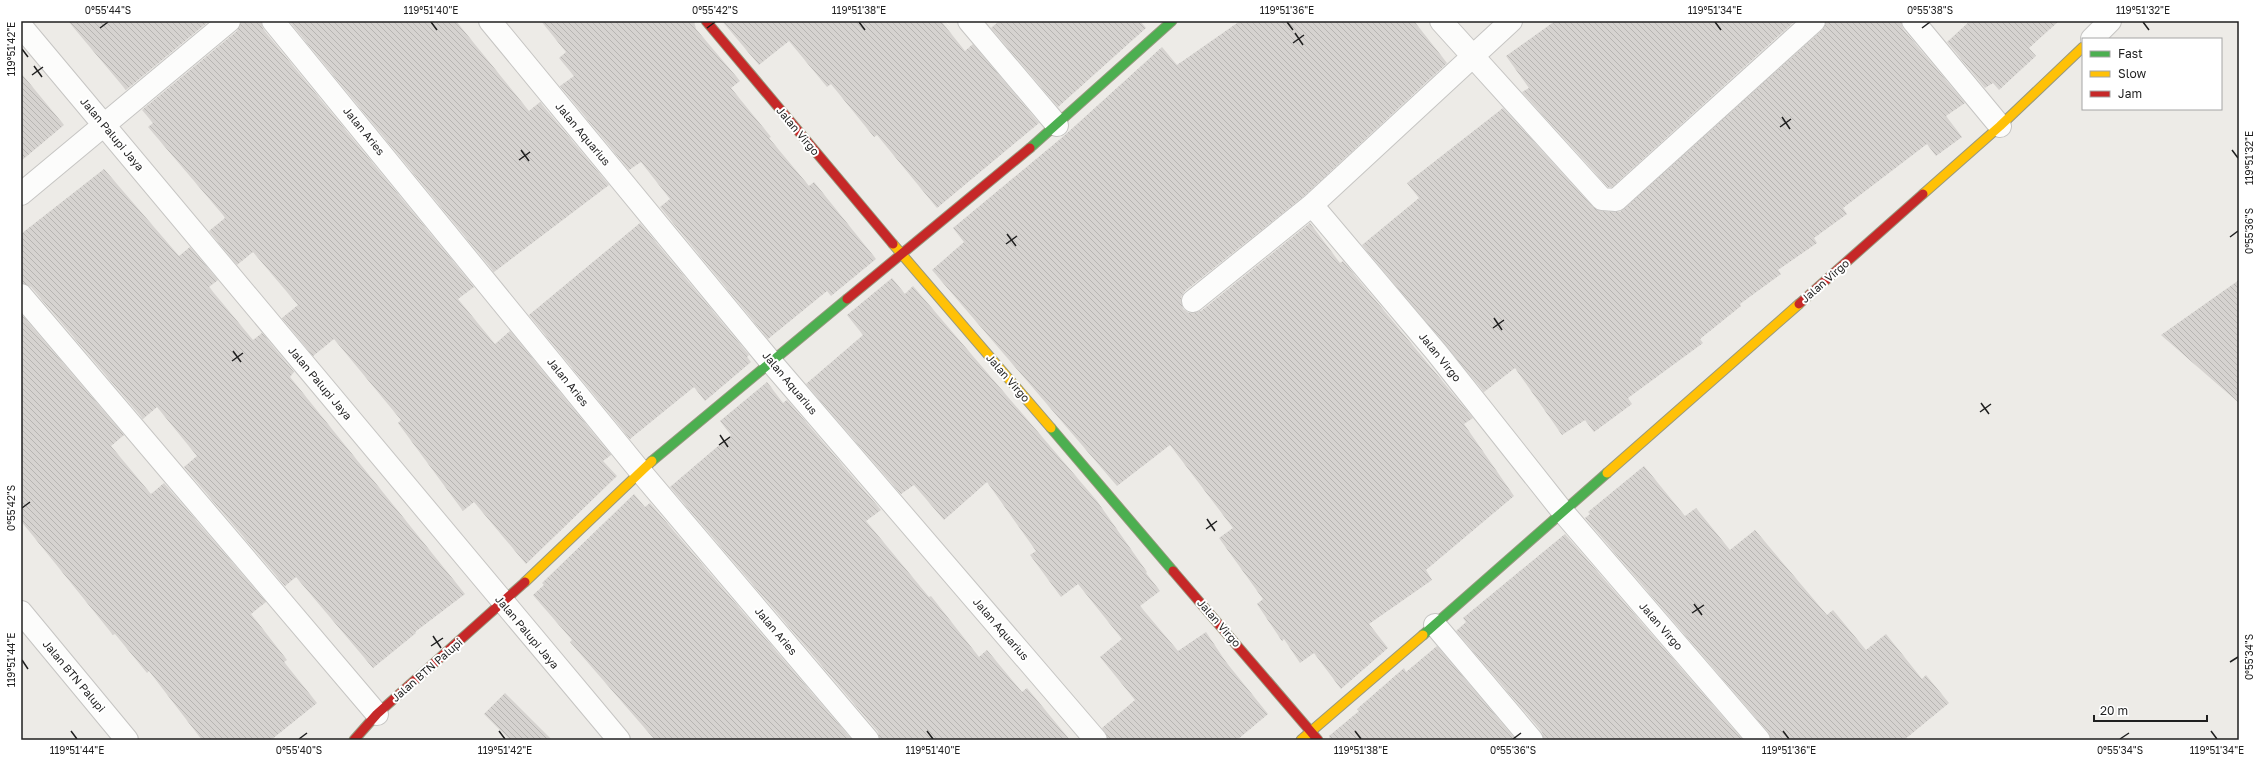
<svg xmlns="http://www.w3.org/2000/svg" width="2260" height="761" viewBox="0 0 2260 761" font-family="'Golos Text',sans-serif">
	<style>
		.building { fill: url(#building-back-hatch) }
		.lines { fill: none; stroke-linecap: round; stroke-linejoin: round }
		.street-casing { stroke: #c6c5c3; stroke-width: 24 }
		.fast-casing { stroke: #97987e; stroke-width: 11 }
		.slow-casing { stroke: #97987e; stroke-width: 11 }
		.jam-casing { stroke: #97987e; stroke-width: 11 }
		.street { stroke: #fcfcfb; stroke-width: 22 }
		.fast { stroke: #4caf50; stroke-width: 9 }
		.slow { stroke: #ffc107; stroke-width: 9 }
		.jam { stroke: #c62828; stroke-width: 9 }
		.ticks { fill: none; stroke: #1f1f1f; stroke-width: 1.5 }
		.labels { text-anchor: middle; stroke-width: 4; stroke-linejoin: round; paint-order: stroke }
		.street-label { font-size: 11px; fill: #1f1f1f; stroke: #fff }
		.neatline { fill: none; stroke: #1f1f1f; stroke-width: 1.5 }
		.ticks-label { font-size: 10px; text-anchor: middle; fill: #1f1f1f }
	</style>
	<defs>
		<pattern id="building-back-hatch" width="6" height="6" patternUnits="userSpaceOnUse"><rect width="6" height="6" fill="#d6d3d0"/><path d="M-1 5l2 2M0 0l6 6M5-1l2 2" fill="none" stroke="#b7b5b2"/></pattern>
	</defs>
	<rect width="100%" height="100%" fill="#edebe7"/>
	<!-- building -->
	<path class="building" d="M68,21H209L126,90Z
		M241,21H261L263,29L474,287L458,299L495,344L510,331L611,455L603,461L617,476L526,564L474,502L463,511L398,423L401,420L334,339L313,356L282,318L298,305L253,252L237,265L209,231L225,218L223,215L148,127L153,123L142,110L237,31Z
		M289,21H456L529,111L540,102L609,185L494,272Z
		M541,21H694L696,29L740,81L731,88L771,137L769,138L809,186L814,182L876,259L831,296L827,291L768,339L660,207L670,199L641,162L629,170L560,86L574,76L559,58L566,52Z
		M722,21H941L965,51L973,44L1039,123L937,208L877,135L874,137L831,84L827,87L789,41L759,65Z
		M999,21H1140L1146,28L1058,107L991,28Z
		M1240,21H1414L1447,63L1304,196L1185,291L1181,297L1183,309L1189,313L1201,311L1310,223L1340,263L1343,261L1473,418L1464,424L1514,496L1426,570L1432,580L1369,624L1388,648L1341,689L1314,653L1300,663L1284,639L1282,641L1257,604L1263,599L1219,538L1233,528L1170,445L1117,486L932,270L964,242L953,228L1065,135L1162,47L1177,65Z
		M1555,21H1795L1612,187H1608L1522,92L1529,88L1506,56Z
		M1826,21H1901L1903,29L1965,103L1946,116L1962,137L1936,156L1927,144L1843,208L1847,214L1814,238L1817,243L1778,270L1781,274L1740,304L1741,306L1700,339L1703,343L1628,398L1632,404L1594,432L1585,420L1562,435L1515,368L1484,392L1362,245L1419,198L1407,183L1503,108L1593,207L1601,211L1620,212L1822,30Z
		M1970,21H2059L2029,48L2036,56L1999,90L1993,83L1985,88L1947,42Z
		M21,73L64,125L21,161Z
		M104,169L179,256L190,247L218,280L209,287L253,340L262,333L294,372L290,377L465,594L415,632L416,633L373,668L296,577L285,586L184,467L197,456L157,407L143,419L31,287L21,283V234Z
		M640,223L749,355L747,357L751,362L705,401L694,387L630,439L529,315Z
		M892,278L905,294L913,286L1097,501L1147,572L1146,573L1160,591L1140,606L1178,651L1206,632L1226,662L1268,714L1237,740H1108L1102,728L1135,700L1100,657L1122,639L1078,584L1061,597L1030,555L1036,551L987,482L944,520L914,485L901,494L806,384L863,335L847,315Z
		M2239,280V403L2161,335Z
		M21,314L124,435L111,446L151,494L164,483L266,602L251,614L287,660L284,662L317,703L271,740H202L149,671L147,673L115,634L113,635L21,521Z
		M767,382L783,403L787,400L881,510L866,521L929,597L931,596L979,657L987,650L1022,692L1027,688L1070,740H880L878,732L670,487L731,435L720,421Z
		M1644,466L1685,516L1696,508L1730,550L1755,530L1827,615L1833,610L1866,650L1886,634L1922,679L1926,675L1949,703L1904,740H1771L1768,732L1585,518L1590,514L1588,512Z
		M634,494L645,507L650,503L852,740H655L570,642L572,640L533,595L544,585L542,583Z
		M1565,534L1743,740H1544L1542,732L1456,631L1466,622L1463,618Z
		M1437,646L1516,740H1330L1329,736L1359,711L1357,709L1404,668L1406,672Z
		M505,693L552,740H510L484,714Z"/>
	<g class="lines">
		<!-- street casing -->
		<g class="street-casing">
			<path id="street" d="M273,21L640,471L868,740
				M490,21L771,362L1096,740
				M969,21L1057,125
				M1441,21L1602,199L1616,200L1814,21
				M1913,21L2000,126
				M21,26L619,740
				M2092,39L2110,21
				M21,194L229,21
				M1312,205L1437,353L1563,512L1759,740
				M21,295L377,714
				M1193,301L1312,205L1511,21
				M21,612L127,740
				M1435,625L1532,740"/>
		</g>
		<!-- fast casing -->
		<g class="fast-casing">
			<path id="fast" d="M1030,148L1172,21
				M1051,428L1173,571
				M652,461L847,299
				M1423,635L1607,473"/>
		</g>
		<!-- slow casing -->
		<g class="slow-casing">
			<path id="slow" d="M1923,194L2000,126L2083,47
				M893,244L1051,428
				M1607,473L1799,304
				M525,582L652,461
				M1301,740L1423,635"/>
		</g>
		<!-- jam casing -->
		<g class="jam-casing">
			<path id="jam" d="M706,21L893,244
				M847,299L1030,148
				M1799,304L1923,194
				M1173,571L1318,740
				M354,740L377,714L525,582"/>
		</g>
		<!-- street -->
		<use href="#street" class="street"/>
		<!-- fast -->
		<use href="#fast" class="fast"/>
		<!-- slow -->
		<use href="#slow" class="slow"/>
		<!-- jam -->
		<use href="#jam" class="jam"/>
	</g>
	<!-- ticks -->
	<path class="ticks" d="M431,22L437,30M859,22L865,30M1287,22L1293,30M1715,22L1721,30M2143,22L2149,30M100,28L108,22M707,28L715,22M1922,28L1930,22M1295,33L1303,45M1293,43L1304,35M22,49L28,57M34,66L42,77M32,75L43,67M1782,117L1790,129M1780,127L1791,119M521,150L529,161M2232,150L2238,158M519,160L530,152M1007,234L1016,246M2230,237L2238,231M1006,244L1017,236M1494,318L1502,330M1493,328L1504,320M233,351L241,362M232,361L243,353M1981,403L1989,414M1980,412L1991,404M720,435L728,447M719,445L730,437M22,508L30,502M1207,519L1215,531M1206,529L1217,521M1694,604L1702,615M1692,613L1704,605M433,636L441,648M431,646L443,638M22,660L28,669M2230,662L2238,657M71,731L77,739M499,731L505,739M927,731L933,739M1355,731L1361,739M1783,731L1789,739M2211,731L2217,739M299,739L307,733M1513,739L1521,733M2120,739L2129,733"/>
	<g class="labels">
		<!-- street labels -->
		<g class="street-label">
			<text transform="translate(364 131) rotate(51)" y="4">Jalan Aries</text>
			<text transform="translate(798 131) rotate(50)" y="4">Jalan Virgo</text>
			<text transform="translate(112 134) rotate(50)" y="4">Jalan Palupi Jaya</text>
			<text transform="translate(583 134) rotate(50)" y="4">Jalan Aquarius</text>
			<text transform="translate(1825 281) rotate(-41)" y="4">Jalan Virgo</text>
			<text transform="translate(1440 357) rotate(51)" y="4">Jalan Virgo</text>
			<text transform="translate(1008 378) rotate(49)" y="4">Jalan Virgo</text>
			<text transform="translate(568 382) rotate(51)" y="4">Jalan Aries</text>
			<text transform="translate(320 383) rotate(50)" y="4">Jalan Palupi Jaya</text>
			<text transform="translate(790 383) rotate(50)" y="4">Jalan Aquarius</text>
			<text transform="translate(1219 623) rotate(49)" y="4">Jalan Virgo</text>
			<text transform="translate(1661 626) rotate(49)" y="4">Jalan Virgo</text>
			<text transform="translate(1001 629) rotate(49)" y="4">Jalan Aquarius</text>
			<text transform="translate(776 631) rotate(50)" y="4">Jalan Aries</text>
			<text transform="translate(527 632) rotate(50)" y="4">Jalan Palupi Jaya</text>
			<text transform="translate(427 670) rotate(-41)" y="4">Jalan BTN Palupi</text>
			<text transform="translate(74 676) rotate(50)" y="4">Jalan BTN Palupi</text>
		</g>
	</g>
	<!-- border -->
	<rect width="2260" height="761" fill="none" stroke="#ffffff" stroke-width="44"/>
	<!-- legend -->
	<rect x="2082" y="38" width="140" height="72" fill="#ffffff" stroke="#a5a5a5"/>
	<rect x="2090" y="51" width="20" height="6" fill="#4caf50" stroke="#a5a5a5"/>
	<text x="2118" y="58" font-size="12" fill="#1f1f1f">Fast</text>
	<rect x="2090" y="71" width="20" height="6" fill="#ffc107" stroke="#a5a5a5"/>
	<text x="2118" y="78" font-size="12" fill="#1f1f1f">Slow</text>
	<rect x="2090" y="91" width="20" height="6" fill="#c62828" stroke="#a5a5a5"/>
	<text x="2118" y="98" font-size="12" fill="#1f1f1f">Jam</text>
	<!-- scale -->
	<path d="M2094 715v6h113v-6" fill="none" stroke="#1f1f1f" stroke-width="2"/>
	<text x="2100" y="715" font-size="12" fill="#1f1f1f" stroke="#ffffff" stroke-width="3" paint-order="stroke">20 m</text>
	<rect x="22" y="22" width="2216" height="717" class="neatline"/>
	<g class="ticks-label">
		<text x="108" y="14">0°55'44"S</text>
		<text x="431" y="14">119°51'40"E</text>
		<text x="715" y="14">0°55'42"S</text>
		<text x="859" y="14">119°51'38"E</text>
		<text x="1287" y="14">119°51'36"E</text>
		<text x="1715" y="14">119°51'34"E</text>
		<text x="1930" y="14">0°55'38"S</text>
		<text x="2143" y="14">119°51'32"E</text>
		<text transform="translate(11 49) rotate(-90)" y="4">119°51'42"E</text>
		<text transform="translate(2249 158) rotate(-90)" y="4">119°51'32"E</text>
		<text transform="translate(2249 231) rotate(-90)" y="4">0°55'36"S</text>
		<text transform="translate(11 508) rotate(-90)" y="4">0°55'42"S</text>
		<text transform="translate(2249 657) rotate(-90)" y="4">0°55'34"S</text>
		<text transform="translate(11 660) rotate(-90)" y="4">119°51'44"E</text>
		<text x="77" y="754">119°51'44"E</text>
		<text x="299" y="754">0°55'40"S</text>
		<text x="505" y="754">119°51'42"E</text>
		<text x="933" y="754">119°51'40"E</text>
		<text x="1361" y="754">119°51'38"E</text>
		<text x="1513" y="754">0°55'36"S</text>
		<text x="1789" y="754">119°51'36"E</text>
		<text x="2120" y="754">0°55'34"S</text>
		<text x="2217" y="754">119°51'34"E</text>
	</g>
</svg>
